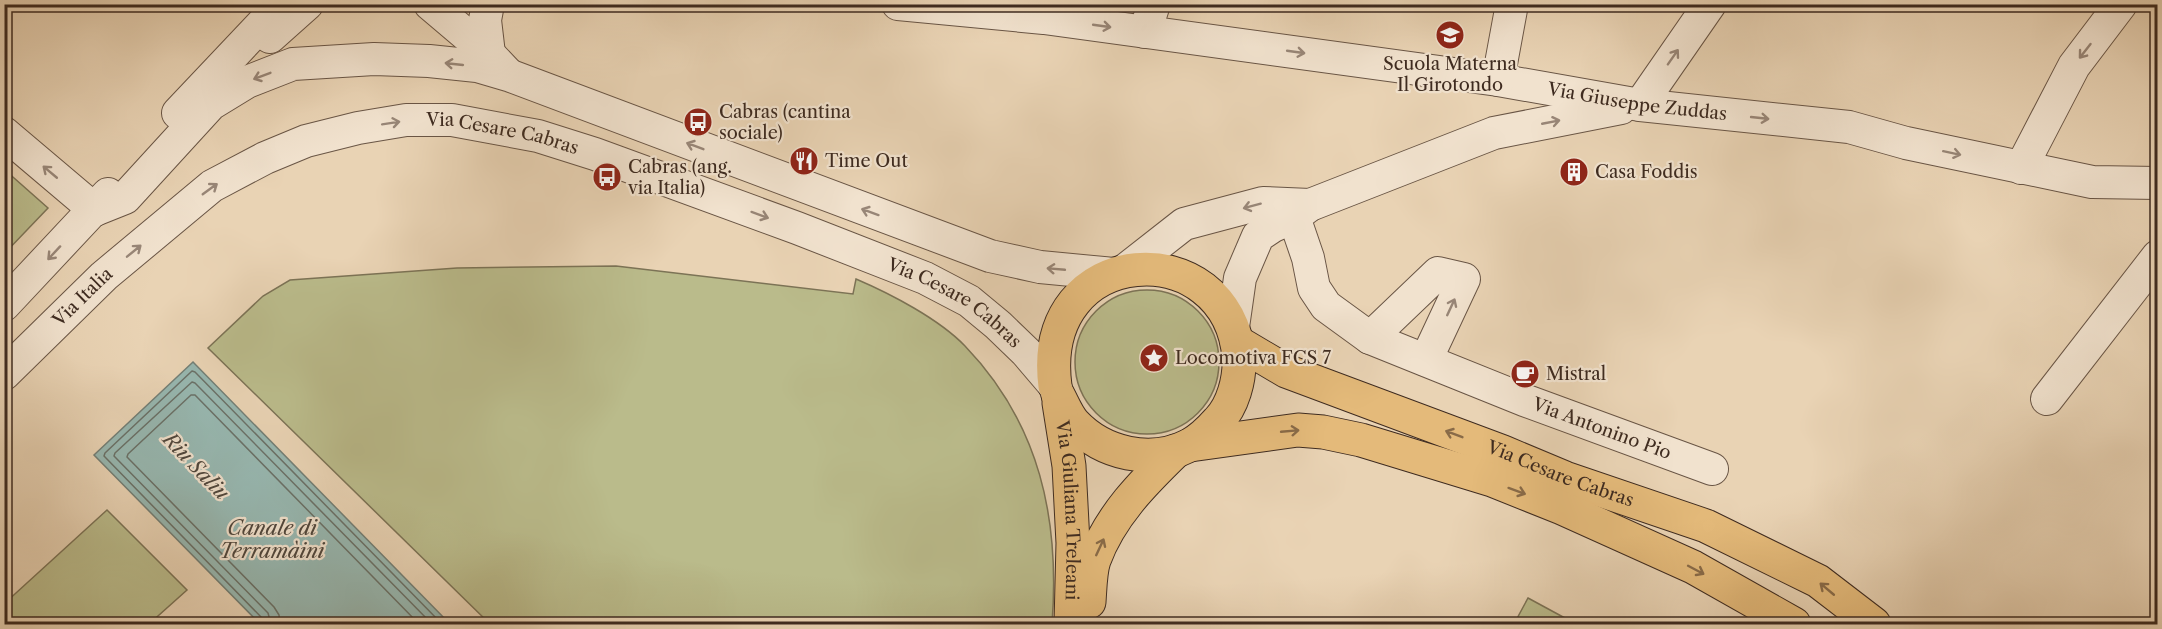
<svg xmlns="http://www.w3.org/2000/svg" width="2162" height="629" viewBox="0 0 2162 629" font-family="'Libre Caslon Text',serif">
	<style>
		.green { fill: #babb8b; stroke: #7c7356; stroke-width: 1.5 }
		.water { fill: #97b7b0; stroke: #737f76; stroke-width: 1.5 }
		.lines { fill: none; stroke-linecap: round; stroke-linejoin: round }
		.shore { stroke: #6a7168; stroke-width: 1.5 }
		.minor-casing { stroke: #695545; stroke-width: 34 }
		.major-casing { stroke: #3e2b20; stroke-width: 35 }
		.minor { stroke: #f1e2ce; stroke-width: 32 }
		.major { stroke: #e4ba7a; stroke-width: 33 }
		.oneway { stroke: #988677 }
		.oneway2 { stroke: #896b48 }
		.labels { text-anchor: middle; stroke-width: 4.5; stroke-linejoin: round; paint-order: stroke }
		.poi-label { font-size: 18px; fill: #3e2b20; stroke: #f1e2ce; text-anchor: start }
		.street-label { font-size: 18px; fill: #3e2b20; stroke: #f1e2ce }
		.water-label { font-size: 20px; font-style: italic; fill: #50473d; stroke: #f1e2ce }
	</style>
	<rect width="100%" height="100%" fill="#e9d3b4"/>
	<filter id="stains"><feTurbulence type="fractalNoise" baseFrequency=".00333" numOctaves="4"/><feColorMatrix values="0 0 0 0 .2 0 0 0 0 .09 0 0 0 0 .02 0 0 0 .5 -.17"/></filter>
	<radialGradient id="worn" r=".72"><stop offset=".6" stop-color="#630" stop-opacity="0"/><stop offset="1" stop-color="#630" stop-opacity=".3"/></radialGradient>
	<!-- green -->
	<path class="green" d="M5,170L48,208L5,253Z
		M616,266L853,294L856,279C891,294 939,319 965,346C1040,424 1060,519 1052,624H490L208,348L263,296L290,280L457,268Z
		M1075 362a72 72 0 1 1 144 0a72 72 0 1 1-144 0Z
		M107,510L187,590L149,624H5V603Z
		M1528,598L1576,624H1514Z"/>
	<!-- water -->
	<path class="water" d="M193,362L450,624H260L94,455Z"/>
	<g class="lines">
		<!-- shore -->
		<path class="shore" d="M264,624L262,618L104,456L105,453L192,371L195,372L442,624
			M271,624L268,613L114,456L115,453L192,382L195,383L432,624
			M280,624L279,615L274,607L127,457L128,454L191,395H195L419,624"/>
		<!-- minor casing -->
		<g class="minor-casing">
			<g id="minor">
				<path d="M430,4L489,54L508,74"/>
				<path d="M488,4L485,20L489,54"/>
				<path id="s1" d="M898,4L1044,18L1498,80L1640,105L1849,127L1906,143L2092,182L2158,183"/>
				<path d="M1145,32L1154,4"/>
				<path d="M270,37L307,4"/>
				<path d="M1498,80L1512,4"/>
				<path d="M1640,105L1710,4"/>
				<path d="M178,113L281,4"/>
				<path d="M4,133L95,210"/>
				<path d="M2021,168L2074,66L2121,4"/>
				<path d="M95,210L125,198L211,104L247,82L293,64L374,59L429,61L477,66L511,76L990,256L1040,267L1114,274"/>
				<path id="s2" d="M1294,217L1308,258L1314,288L1326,306L1370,338L1524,400L1712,469"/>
				<path d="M1124,271L1184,224L1263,203L1310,205"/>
				<path d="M4,305L108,194"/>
				<path d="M1233,327L1240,278L1258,236L1273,226L1294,217L1310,205L1494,133L1621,108"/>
				<path d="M1370,338L1438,273L1464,279L1426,360"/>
				<path id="s3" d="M4,374L104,276L212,186L265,158L306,141L358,128L406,120H452L538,136L595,154L797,228L925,278L969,301L998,325L1026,352L1055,386L1058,395"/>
				<path d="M2047,399L2158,256"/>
			</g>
		</g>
		<!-- major casing -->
		<g class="major-casing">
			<g id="major">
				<path id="s4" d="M1237,342L1286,371L1503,452L1565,478L1706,526L1818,581L1874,624"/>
				<path d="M1055,386C1036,240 1229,231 1239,358C1240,379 1233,406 1218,421C1210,430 1201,439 1190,445C1151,465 1103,454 1074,423C1067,415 1063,404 1058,395"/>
				<path id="s5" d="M1059,403L1069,466L1073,543L1071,624"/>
				<path d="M1190,445L1298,430L1323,432L1361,440L1492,480L1562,508L1693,567L1794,624"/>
				<path d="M1089,602C1090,589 1090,572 1094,560C1110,516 1143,483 1176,451"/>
			</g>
		</g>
		<!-- minor -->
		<use href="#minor" class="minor"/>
		<!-- major -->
		<use href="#major" class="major"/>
	</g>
	<!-- one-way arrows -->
	<defs><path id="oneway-shaft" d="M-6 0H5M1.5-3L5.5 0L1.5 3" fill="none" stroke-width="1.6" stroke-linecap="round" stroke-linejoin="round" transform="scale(1.5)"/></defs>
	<g class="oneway">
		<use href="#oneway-shaft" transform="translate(1102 26) rotate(8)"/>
		<use href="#oneway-shaft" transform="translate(2085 51) rotate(128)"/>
		<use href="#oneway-shaft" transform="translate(1296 52) rotate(8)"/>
		<use href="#oneway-shaft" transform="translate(1673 57) rotate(-55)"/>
		<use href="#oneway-shaft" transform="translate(454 64) rotate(-174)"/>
		<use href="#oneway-shaft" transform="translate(262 76) rotate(159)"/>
		<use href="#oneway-shaft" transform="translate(1760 118) rotate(6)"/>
		<use href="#oneway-shaft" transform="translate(1551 122) rotate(-11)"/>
		<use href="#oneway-shaft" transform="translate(391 123) rotate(-9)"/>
		<use href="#oneway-shaft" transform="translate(695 146) rotate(-159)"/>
		<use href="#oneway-shaft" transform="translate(1952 153) rotate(12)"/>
		<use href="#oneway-shaft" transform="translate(50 172) rotate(-140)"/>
		<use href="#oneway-shaft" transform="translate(210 189) rotate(-36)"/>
		<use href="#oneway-shaft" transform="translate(1252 206) rotate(165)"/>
		<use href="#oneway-shaft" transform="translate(870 212) rotate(-160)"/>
		<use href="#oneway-shaft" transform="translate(760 215) rotate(20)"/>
		<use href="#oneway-shaft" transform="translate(134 251) rotate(-39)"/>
		<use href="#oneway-shaft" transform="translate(54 253) rotate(133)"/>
		<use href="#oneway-shaft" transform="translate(1056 269) rotate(-175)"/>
		<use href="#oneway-shaft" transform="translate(1451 307) rotate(-65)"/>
	</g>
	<g class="oneway2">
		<use href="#oneway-shaft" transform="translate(1290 431) rotate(-5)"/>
		<use href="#oneway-shaft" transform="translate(1454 434) rotate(-159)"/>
		<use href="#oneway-shaft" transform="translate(1517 491) rotate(20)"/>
		<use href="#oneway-shaft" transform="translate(1100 547) rotate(-65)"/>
		<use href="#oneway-shaft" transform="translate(1696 570) rotate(28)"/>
		<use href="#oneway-shaft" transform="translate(1827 589) rotate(-140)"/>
	</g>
	<!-- icons -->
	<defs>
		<g id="school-disc" transform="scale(1.5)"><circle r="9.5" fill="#8f2418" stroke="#f1e2ce"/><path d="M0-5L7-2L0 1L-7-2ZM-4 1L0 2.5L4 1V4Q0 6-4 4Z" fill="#fff"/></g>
		<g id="bus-disc" transform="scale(1.5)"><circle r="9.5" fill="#8f2418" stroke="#f1e2ce"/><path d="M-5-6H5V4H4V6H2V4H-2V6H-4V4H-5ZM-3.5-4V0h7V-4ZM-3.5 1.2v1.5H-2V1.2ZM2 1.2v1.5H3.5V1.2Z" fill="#fff"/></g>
		<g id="restaurant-disc" transform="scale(1.5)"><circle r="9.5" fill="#8f2418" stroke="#f1e2ce"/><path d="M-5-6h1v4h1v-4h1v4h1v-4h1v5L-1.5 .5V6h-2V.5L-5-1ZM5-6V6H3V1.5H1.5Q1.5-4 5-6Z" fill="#fff"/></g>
		<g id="building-disc" transform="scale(1.5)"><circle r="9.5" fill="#8f2418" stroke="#f1e2ce"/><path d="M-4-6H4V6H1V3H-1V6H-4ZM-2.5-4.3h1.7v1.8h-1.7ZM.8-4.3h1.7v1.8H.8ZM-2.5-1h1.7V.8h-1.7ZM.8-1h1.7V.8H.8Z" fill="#fff"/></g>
		<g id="sight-disc" transform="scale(1.5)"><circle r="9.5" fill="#8f2418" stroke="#f1e2ce"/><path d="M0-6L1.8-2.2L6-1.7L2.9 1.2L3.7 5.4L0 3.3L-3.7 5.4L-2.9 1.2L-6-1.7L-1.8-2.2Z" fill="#fff"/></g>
		<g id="cafe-disc" transform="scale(1.5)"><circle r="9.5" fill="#8f2418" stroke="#f1e2ce"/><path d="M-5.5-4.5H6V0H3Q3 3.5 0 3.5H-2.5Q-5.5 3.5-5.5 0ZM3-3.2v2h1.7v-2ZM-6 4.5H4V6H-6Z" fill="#fff"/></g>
	</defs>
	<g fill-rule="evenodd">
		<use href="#school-disc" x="1450" y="35"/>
		<use href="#bus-disc" x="698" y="122"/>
		<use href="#restaurant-disc" x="804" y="161"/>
		<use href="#building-disc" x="1574" y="172"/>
		<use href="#bus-disc" x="607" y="177"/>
		<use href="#sight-disc" x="1154" y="358"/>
		<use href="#cafe-disc" x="1525" y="374"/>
	</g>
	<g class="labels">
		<!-- poi labels -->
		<g class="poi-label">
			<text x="1450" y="70" text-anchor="middle">Scuola Materna<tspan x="1450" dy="21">Il Girotondo</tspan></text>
			<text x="719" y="118">Cabras (cantina<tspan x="719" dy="21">sociale)</tspan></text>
			<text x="825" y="167">Time Out</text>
			<text x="628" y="173">Cabras (ang.<tspan x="628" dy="21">via Italia)</tspan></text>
			<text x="1595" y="178">Casa Foddis</text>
			<text x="1175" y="364">Locomotiva FCS 7</text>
			<text x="1546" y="380">Mistral</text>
		</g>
		<!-- street labels -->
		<g class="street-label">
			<text dy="6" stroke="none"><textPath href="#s1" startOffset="746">Via Giuseppe Zuddas</textPath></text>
			<text dy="6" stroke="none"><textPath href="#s3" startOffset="585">Via Cesare Cabras</textPath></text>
			<text dy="6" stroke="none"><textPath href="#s3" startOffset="110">Via Italia</textPath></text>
			<text dy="6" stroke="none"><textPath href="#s3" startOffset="1071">Via Cesare Cabras</textPath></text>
			<text dy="6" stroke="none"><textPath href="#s2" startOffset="399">Via Antonino Pio</textPath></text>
			<text dy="6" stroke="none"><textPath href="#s4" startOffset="350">Via Cesare Cabras</textPath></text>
			<text dy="6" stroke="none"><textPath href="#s5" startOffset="108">Via Giuliana Treleani</textPath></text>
		</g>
		<!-- water labels -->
		<g class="water-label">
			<text transform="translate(196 466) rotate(46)" y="7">Riu Saliu</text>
			<text x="272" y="535">Canale di<tspan x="272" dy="23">Terramàini</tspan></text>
		</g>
	</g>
	<!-- margin -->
	<rect width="2162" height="629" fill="none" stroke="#e9d3b4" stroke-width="24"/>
	<rect x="6" y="6" width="2150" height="617" fill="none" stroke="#3e2b20" stroke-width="3"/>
	<rect x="12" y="12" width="2138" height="605" fill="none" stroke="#3e2b20" stroke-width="1.5"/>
	<rect width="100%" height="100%" filter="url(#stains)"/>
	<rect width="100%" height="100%" fill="url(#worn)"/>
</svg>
